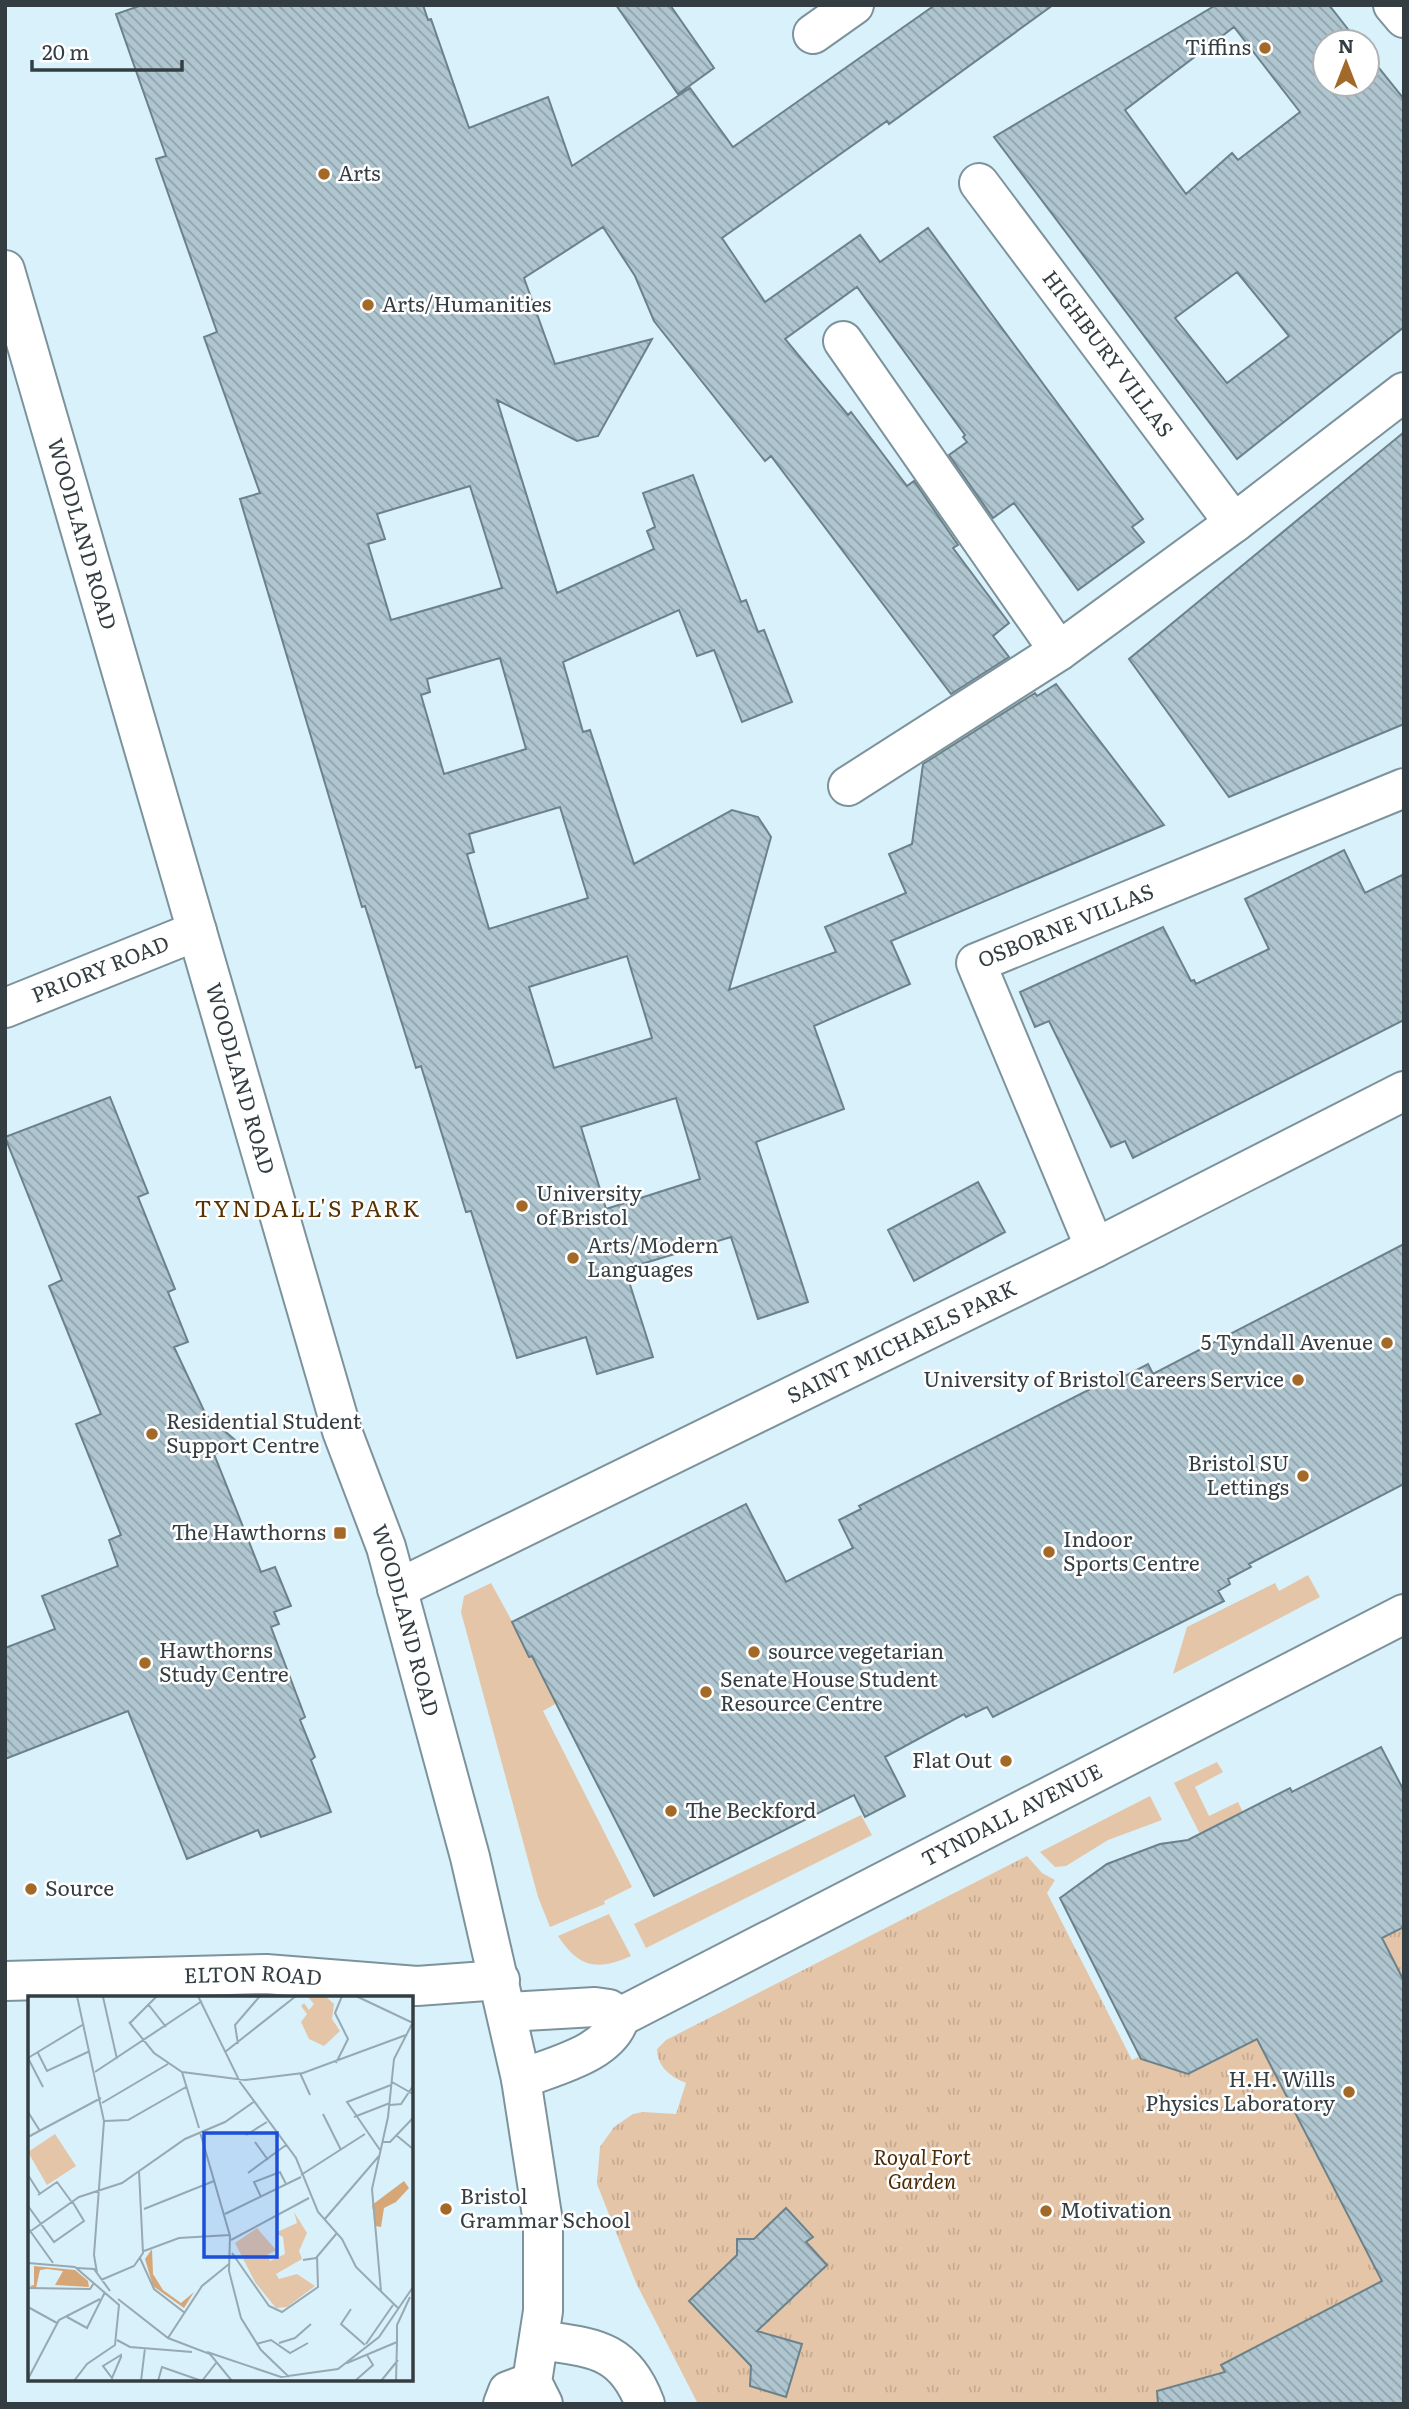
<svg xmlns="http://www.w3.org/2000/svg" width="1409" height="2409" viewBox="0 0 1409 2409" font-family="Literata,serif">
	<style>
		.green { fill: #e5c5a7 }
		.park { fill: url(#park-tufts) }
		.building { fill: url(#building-back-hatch); stroke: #6c828b; stroke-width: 2; fill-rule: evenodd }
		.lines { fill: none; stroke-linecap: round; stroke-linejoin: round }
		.minor-casing { stroke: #7d939c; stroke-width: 42 }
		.minor { stroke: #fff; stroke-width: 38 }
		.poi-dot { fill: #a36929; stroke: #fff; stroke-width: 2.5 }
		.labels { text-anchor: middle; stroke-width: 5; stroke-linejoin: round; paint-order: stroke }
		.poi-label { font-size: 21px; fill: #343e42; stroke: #fff; text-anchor: start }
		.street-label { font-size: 21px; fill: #343e42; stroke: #fff }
		.park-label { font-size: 21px; font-style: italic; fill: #4c2b05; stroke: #fff }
		.neighbourhood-label { font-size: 23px; letter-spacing: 2px; fill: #593201; stroke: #fff }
		.inset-road { fill: none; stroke: #97a9b1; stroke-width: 2 }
		.view { fill: #1d4ed8; fill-opacity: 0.15; stroke: #1d4ed8; stroke-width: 3.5 }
		.inset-edge { fill: none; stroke: #343e42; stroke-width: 3.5 }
	</style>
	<defs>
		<pattern id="park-tufts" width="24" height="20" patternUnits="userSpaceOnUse" patternTransform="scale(1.75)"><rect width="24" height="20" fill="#e5c5a7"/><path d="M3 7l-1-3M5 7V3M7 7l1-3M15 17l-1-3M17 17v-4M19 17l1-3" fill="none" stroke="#c5aa91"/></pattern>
		<pattern id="building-back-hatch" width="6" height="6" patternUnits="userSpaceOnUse" patternTransform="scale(1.75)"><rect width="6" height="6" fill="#afc6d0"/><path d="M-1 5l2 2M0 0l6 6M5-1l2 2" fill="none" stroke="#8fa2aa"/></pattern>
	</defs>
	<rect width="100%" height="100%" fill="#d9f1fb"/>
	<!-- green -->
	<path class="green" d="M1308,1575L1320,1597L1173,1674L1187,1627L1275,1583L1279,1591Z
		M491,1583L557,1703L543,1711L632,1887L604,1901L605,1904L550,1927L538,1897L461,1612L464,1596Z
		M1217,1762L1223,1772L1195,1787L1209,1816L1238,1802L1243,1812L1200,1834L1174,1783Z
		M1150,1796L1162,1820L1108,1840L1066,1866L1055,1867L1040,1852Z
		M861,1815L872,1835L646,1948L634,1924Z
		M609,1914L631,1956C597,1971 579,1968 558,1936Z"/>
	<!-- park -->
	<path class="park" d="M1027,1856L1042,1873L1055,1880L1047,1893L1132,2060L1151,2051L1158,2064L1188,2074L1259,2038L1391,2282L1261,2344L1238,2365L1234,2358L1221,2364L1237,2404H698L636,2283L597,2184L600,2147L614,2127L633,2114L643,2112L676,2114L686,2083C671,2077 657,2067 657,2049L666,2040Z
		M1404,1927V1976L1402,1977L1375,1942Z"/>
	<!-- building -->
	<path class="building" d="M142,5H423L428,20L431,19L469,128L548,97L572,166L690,88L733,147L935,5H1053L889,124L887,121L722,238L765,302L860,235L880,262L928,228L1143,519L1132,527L1144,542L1078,590L1014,503L993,518L949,455L967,442L963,437L965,435L857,287L785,339L848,415L851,412L907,486L914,481L958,545L953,548L1009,623L993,636L1009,657L951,694L771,456L765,461L654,321L635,276L603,227L524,278L555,364L652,339L598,436L577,441L497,400L557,593L654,549L647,531L655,527L643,493L693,475L741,602L746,600L758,632L764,630L792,702L742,722L714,650L697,656L679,610L563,662L583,732L590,730L634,864L732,810L758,817L771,837L729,990L836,952L825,927L906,893L889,854L912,844L923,764L1035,693L1037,696L1056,684L1164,825L891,941L910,984L814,1026L844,1109L756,1142L808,1302L758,1319L731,1237L625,1269L653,1357L597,1374L586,1337L517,1358L471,1211L466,1212L421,1066L416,1068L365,906L362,907L240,499L260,493L204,337L217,332L156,159L166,156L116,14ZM470,486L502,588L391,620L368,544L385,539L377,514ZM500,658L526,749L444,774L421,695L430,692L427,679ZM560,807L588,898L489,929L467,854L474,852L469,834ZM627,956L652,1038L554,1068L529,987ZM676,1098L700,1179L606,1209L581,1127Z
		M616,5H670L714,68L678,94Z
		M1216,5H1329L1358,42H1325V84H1367V53L1404,99V327L1237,459L994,137ZM1234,27L1300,112L1238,160L1232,153L1186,194L1125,110ZM1237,272L1289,336L1227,383L1175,318Z
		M1404,432V724L1229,797L1129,659Z
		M1344,850L1365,893L1404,874V1020L1133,1158L1125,1141L1111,1147L1049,1021L1035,1027L1020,992L1163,927L1191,981L1194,980L1196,984L1269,949L1245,899Z
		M110,1097L148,1193L138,1197L175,1289L168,1292L188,1342L174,1347L206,1415L241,1445L214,1454L261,1572L275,1567L291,1606L274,1612L279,1624L271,1627L305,1717L300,1720L315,1757L311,1760L331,1812L261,1837L258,1830L187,1859L128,1711L5,1759V1648L55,1629L42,1596L118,1566L109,1540L121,1535L76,1424L101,1414L49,1286L62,1280L5,1137Z
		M978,1182L1005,1232L914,1281L888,1230Z
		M1404,1244V1484L1249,1564L1251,1567L1228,1579L1230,1584L1218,1591L1224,1601L993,1717L987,1707L966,1717L964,1714L885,1757L905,1796L865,1817L854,1795L654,1896L532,1656L529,1657L512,1622L746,1504L786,1582L853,1548L839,1520L861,1509L859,1506L1124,1372L1125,1376L1148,1364L1153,1374Z
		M1381,1747L1404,1791V1927L1382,1938L1404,1981V2404H1158L1157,2391L1225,2372L1221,2365L1382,2281L1257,2039L1188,2074L1141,2059L1060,1898L1107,1864L1160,1844L1188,1840L1290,1788L1292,1792Z
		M786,2208L813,2237L806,2242L827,2265L757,2331L802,2344L786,2397L750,2386L751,2366L689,2301L737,2255V2239H754Z"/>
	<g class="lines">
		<!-- minor casing -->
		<g class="minor-casing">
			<g id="minor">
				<path d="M1393,5L1404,18"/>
				<path d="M813,34L854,5"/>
				<path id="s1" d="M979,183L1234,523"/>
				<path id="s2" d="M5,270L342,1431L386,1547L470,1857L521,2079L543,2222V2311L532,2382L543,2404"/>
				<path d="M843,341L1059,651"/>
				<path d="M848,786L1059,651L1234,523L1404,392"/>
				<path id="s3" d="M5,1008L197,931"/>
				<path id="s4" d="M1095,1248L976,963L1404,788"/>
				<path id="s5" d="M397,1589L1095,1248L1404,1091"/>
				<path id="s6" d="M5,1981L266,1974L417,1986L500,1980"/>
				<path d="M507,2012L595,2007L609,2009L620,2017"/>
				<path id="s7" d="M521,2079C553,2066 610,2054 620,2017L1404,1614"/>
				<path d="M540,2340C593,2348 624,2348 645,2404"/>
				<path d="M503,2404L508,2391L532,2382"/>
			</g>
		</g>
		<!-- minor -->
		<use href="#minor" class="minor"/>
	</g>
	<!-- markers -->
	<g class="poi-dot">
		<circle cx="1265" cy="48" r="7"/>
		<circle cx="324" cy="174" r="7"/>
		<circle cx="368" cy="305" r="7"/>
		<circle cx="522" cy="1206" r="7"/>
		<circle cx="573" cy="1258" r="7"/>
		<circle cx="1387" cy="1343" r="7"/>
		<circle cx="1298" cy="1380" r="7"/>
		<circle cx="152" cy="1434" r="7"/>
		<circle cx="1303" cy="1476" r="7"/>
		<rect x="333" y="1526" width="14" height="14" rx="3.5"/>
		<circle cx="1049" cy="1552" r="7"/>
		<circle cx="754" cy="1652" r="7"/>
		<circle cx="145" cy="1663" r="7"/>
		<circle cx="706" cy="1692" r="7"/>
		<circle cx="1006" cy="1761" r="7"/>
		<circle cx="671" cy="1811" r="7"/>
		<circle cx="31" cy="1889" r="7"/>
		<circle cx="1349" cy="2092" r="7"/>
		<circle cx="446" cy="2209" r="7"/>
		<circle cx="1046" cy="2211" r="7"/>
	</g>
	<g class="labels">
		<!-- poi labels -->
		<g class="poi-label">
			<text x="1251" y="55" text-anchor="end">Tiffins</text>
			<text x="338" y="181">Arts</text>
			<text x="382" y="312">Arts/Humanities</text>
			<text x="536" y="1201">University<tspan x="536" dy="24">of Bristol</tspan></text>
			<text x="587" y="1253">Arts/Modern<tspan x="587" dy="24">Languages</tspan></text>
			<text x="1373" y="1350" text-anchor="end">5 Tyndall Avenue</text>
			<text x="1284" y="1387" text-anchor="end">University of Bristol Careers Service</text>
			<text x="166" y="1429">Residential Student<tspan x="166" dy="24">Support Centre</tspan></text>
			<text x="1289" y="1471" text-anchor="end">Bristol SU<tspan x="1289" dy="24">Lettings</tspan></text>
			<text x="326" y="1540" text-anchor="end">The Hawthorns</text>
			<text x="1063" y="1547">Indoor<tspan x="1063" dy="24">Sports Centre</tspan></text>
			<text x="159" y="1658">Hawthorns<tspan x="159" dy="24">Study Centre</tspan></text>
			<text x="768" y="1659">source vegetarian</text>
			<text x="720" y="1687">Senate House Student<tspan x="720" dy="24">Resource Centre</tspan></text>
			<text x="992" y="1768" text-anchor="end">Flat Out</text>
			<text x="685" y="1818">The Beckford</text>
			<text x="45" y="1896">Source</text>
			<text x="1335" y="2087" text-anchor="end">H.H. Wills<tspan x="1335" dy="24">Physics Laboratory</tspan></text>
			<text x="460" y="2204">Bristol<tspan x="460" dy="24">Grammar School</tspan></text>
			<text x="1060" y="2218">Motivation</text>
		</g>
		<!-- street labels -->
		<g class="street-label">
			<text dy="7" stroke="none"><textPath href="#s1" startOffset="214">HIGHBURY VILLAS</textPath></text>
			<text dy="7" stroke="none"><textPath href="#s2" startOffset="275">WOODLAND ROAD</textPath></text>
			<text dy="7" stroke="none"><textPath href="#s4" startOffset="406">OSBORNE VILLAS</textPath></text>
			<text dy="7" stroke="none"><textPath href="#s3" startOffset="103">PRIORY ROAD</textPath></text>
			<text dy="7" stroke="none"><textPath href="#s2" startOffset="842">WOODLAND ROAD</textPath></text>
			<text dy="7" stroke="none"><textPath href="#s5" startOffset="562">SAINT MICHAELS PARK</textPath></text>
			<text dy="7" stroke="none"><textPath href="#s2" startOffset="1409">WOODLAND ROAD</textPath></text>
			<text dy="7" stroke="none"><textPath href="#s7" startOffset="562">TYNDALL AVENUE</textPath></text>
			<text dy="7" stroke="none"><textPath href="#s6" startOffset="248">ELTON ROAD</textPath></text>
		</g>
		<!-- park labels -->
		<g class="park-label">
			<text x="922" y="2165">Royal Fort<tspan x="922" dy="24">Garden</tspan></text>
		</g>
		<!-- neighbourhood labels -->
		<g class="neighbourhood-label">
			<text x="308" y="1217">TYNDALL'S PARK</text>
		</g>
	</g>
	<!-- overview -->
	<g transform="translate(28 1996)">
		<rect width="385" height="385" fill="#d9f1fb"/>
		<path d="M27,138L48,170L19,189L0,156Z" fill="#e5c5a7"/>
		<path d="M376,185L381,192L368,206L356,212L353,231L348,230L344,209ZM124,253L125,278L135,294L153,307L166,296L156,312L125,290L117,263ZM6,270L47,274L60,285L61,291L27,289L35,275L19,273L12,274L8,292L1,290L6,289Z" fill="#d6a677"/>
		<path d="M279,0H297L306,8L304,23L312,35L296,50L281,43L273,26L279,18L273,10L276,7L281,14L286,8ZM266,216L279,237L271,255L274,263L248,278L251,283L269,278L287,290L259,311L248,312L227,286L207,247L229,232L248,254L239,259L242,265L257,258L255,241L247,237L269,227Z" fill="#e5c5a7"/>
		<path class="inset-road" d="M49,0L76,125L66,259L69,277M170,0L212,86L268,162L290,216L314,243L328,271L371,313M328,0L385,27M75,1L89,63M120,8L138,31M101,26L126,57L154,76L217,84L275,77L378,39M102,27L129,0M210,48L207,29L232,0M197,56L268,0M10,57L19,75L62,55M0,62L56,28M0,62L15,91M308,67L320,43L307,17L314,0M67,76L174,5M154,76L171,132M272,77L282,99M364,86L385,98M74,107L140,68M362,109L373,108L385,90M0,116L12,135M295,118L313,154M326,121L362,107M76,125L100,124L158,91M172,136L202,240L201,275L213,322L233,354L261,381M218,139L239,126M368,139L385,153M0,141L73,102M227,146L240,164M355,146H362L385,122M352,154L319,106L363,89M220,177L258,149M0,179L12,198M273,179L337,138M10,199L29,186L43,205M233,201L226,186L252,176L258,188M0,210L26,246L56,225L44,205M116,213L186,185M197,218L273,181M296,224L351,160M0,232L25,267M0,237L51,201L94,187L157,143L197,126L227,105M203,244L281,202M116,255L151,242L202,239M204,257L241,310L254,316L290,291L289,260M112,262L126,293L157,317M275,264L288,262L309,237M0,267L47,271L91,309L87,349L59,368L46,385M49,272L66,273L82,295M73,284L106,270L115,257L111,175M0,292L62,293L66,287M353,295L344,193L360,121L366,63L385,26M90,303L140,342L182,358L204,385M0,311L29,327M323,313L313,328L337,349M39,321L59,332L77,296M140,342L174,290L201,268M89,344L102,351L164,356M251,347L267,342L283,328M228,348L243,344L262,357L280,347M338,348L365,309M179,356L253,381L310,373L351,341L385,291M93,359V361L84,382L75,370ZM319,367L369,346V329L382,301M0,383L31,324L72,303M328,384L345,369L339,359M113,385L117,352M130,385L134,371L174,385M174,385L188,367M353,385L370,364M368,385L369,346"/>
		<path class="view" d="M176,137H249V261H176Z"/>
		<rect width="385" height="385" class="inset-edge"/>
	</g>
	<!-- border -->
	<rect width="1409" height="2409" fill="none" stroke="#343e42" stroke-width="14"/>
	<!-- north arrow -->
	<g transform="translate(1346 63)"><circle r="33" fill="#ffffff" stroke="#aeb2b3" stroke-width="2"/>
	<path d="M0-5L12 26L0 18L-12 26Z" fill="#a36929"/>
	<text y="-10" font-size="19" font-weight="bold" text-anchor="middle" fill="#343e42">N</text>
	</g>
	<!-- scale -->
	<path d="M32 60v10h150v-10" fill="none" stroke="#343e42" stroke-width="3.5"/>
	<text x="42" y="60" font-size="21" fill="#343e42" stroke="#ffffff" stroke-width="5" paint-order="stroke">20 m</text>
</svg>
